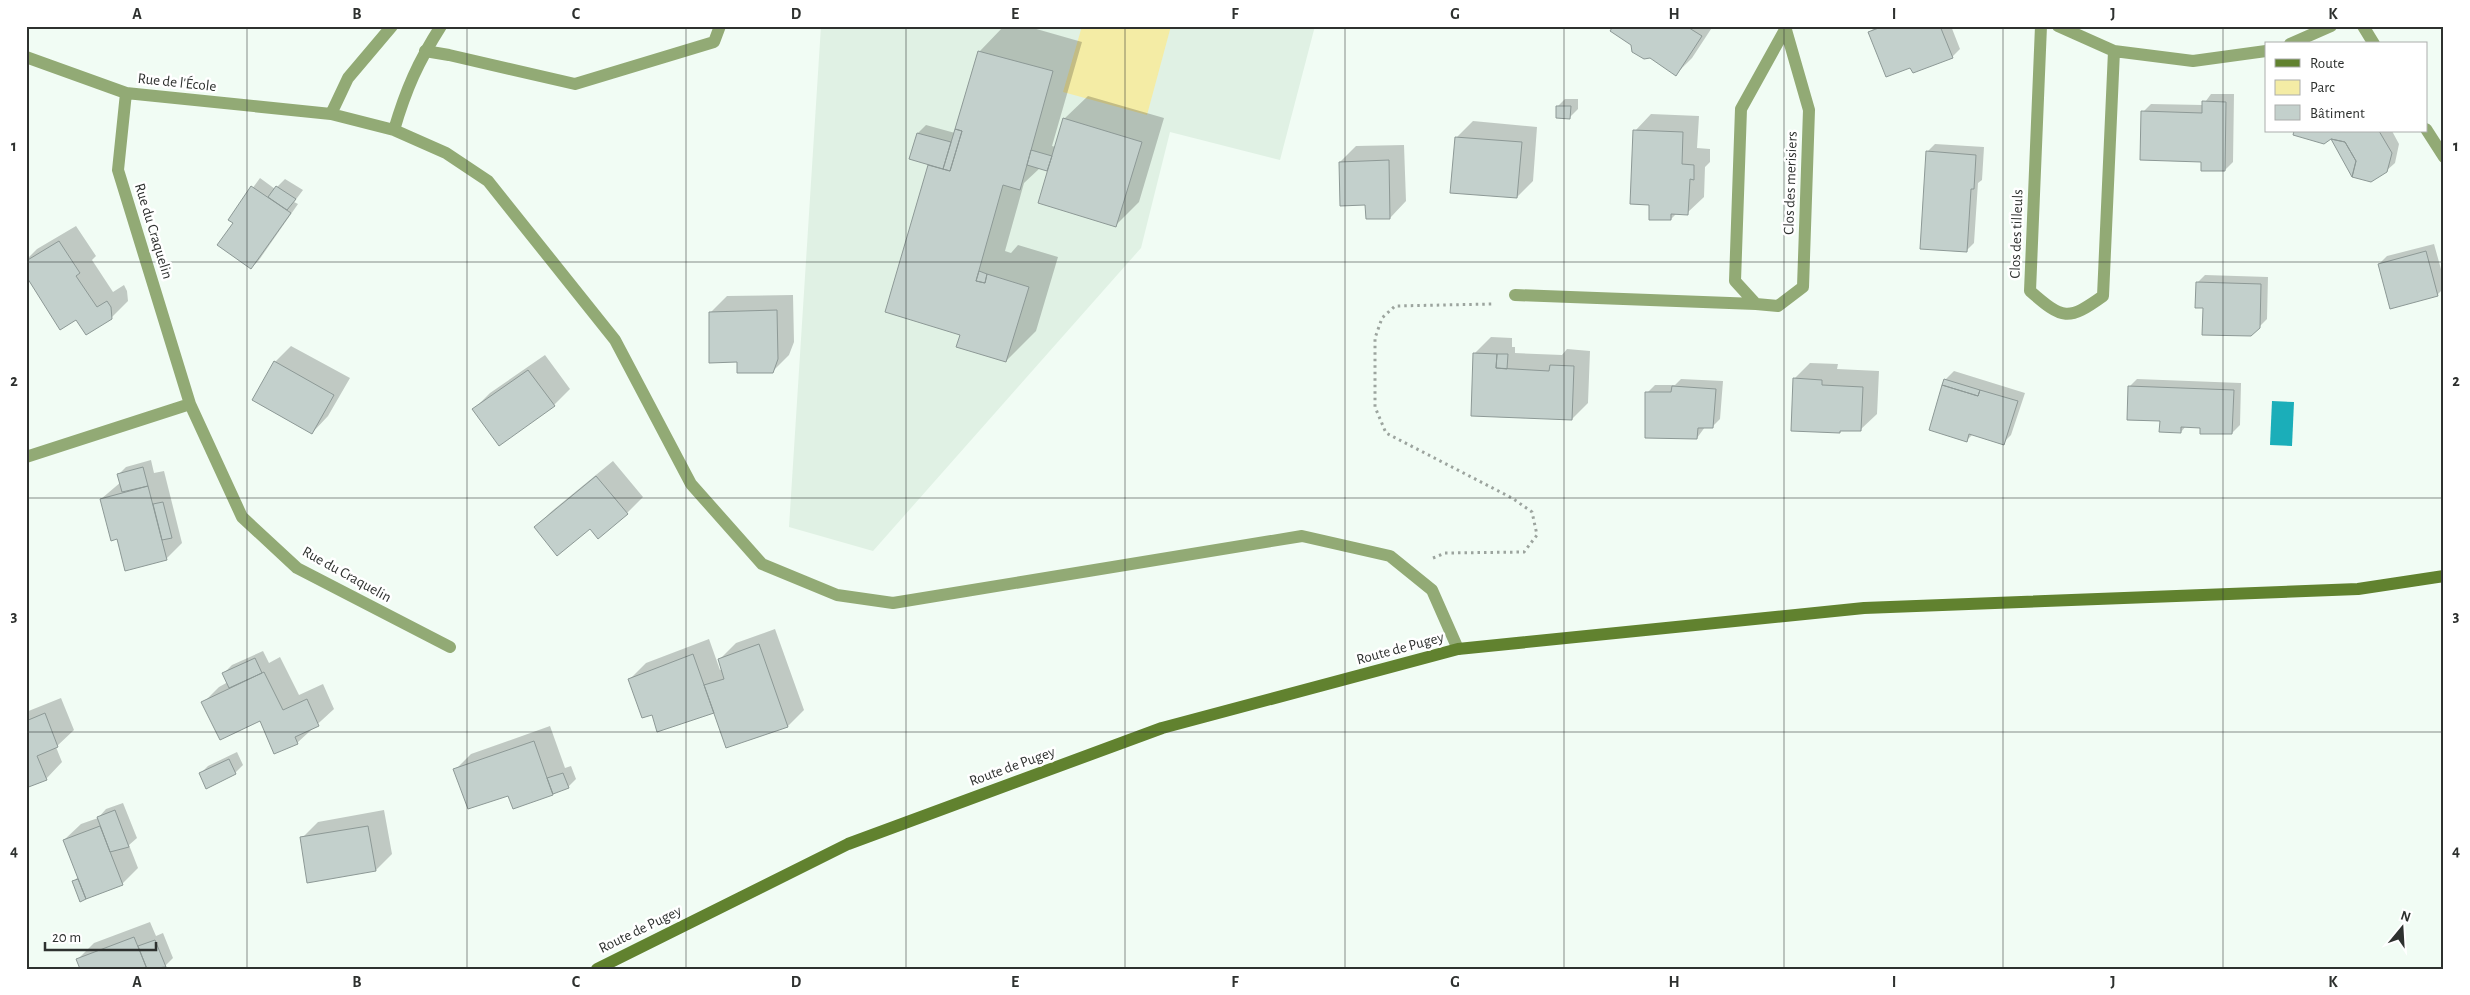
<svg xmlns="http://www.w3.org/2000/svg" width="2470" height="995" viewBox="0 0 2470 995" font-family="'Alegreya Sans',sans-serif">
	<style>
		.built { fill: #e0f1e4 }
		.green { fill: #f4eca5 }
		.water { fill: #1baeb9 }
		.shadow { fill: #0003 }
		.building { fill: #c3d0cc; stroke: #8d9996 }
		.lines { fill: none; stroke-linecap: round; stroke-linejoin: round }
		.path { stroke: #9ca49e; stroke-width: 3; stroke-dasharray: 2.5 4; stroke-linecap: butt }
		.service { stroke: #92aa75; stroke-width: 12 }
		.minor { stroke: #92aa75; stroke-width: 12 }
		.secondary { stroke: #61822f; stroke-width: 12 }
		.grid { fill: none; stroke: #2e312f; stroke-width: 1; stroke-opacity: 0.55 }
		.labels { text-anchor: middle; stroke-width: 5; stroke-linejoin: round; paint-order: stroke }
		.street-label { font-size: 15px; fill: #2e312f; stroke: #fff }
		.neatline { fill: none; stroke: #2e312f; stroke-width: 2 }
		.grid-label { font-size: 16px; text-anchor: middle; font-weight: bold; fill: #2e312f }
	</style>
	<rect width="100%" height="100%" fill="#f1fcf4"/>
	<!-- built -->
	<path class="built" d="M821,26H1315L1280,160L1170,132L1141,248L873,551L789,527Z"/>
	<!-- green -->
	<path class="green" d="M1082,26H1171L1147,115L1063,92Z"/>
	<!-- water -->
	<path class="water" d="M2272,401L2294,402L2292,446L2270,445Z"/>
	<!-- shadow -->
	<path class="shadow" d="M1004,26H1026L1082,42L1052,146L1056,147L1064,119L1088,96L1164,118L1139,202L1116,225L1050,167L1047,170L1040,168L1024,183L1005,251L1011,253L1018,245L1058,257L1036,331L1006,361L961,334L930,164L911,158L918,133L926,125L955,133L980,51Z
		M1614,26H1713L1692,58L1676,74L1632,45Z
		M1876,26H1951L1960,49L1952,57L1870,32Z
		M2211,94H2234L2233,162L2225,170L2203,161L2143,112L2151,104L2203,105Z
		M1565,99H1578V109L1570,117L1557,107Z
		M1651,114L1699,116L1697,148L1710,149V162L1705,167L1704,197L1687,213H1677L1671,219L1651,204L1635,131Z
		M1473,121L1537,127L1533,181L1517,197L1456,138Z
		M2295,131H2392L2399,144L2395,163L2386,171L2332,138Z
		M1935,144L1984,147L1982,180L1978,183L1974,243L1966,251L1927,152Z
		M1404,145L1406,201L1390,218L1366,204L1340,162L1356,146Z
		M260,178L275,189L285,179L303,190L294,202L298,204L259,260L251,268L235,223L230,219Z
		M76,226L96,256L92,260L113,292L124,285L127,291L128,301L111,318H77L26,273V260L37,249Z
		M2434,244L2444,280V288L2437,295L2379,264L2387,256Z
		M2205,275L2268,277L2267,319L2259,327L2204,307L2197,283Z
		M793,295L794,342L789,355L773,371L738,361L710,313L727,296Z
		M1491,337L1512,338V347H1515V353L1562,355L1567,349L1590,351L1588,403L1572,419L1474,354Z
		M291,346L350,378L328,416L312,433L275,362Z
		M545,355L570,389L554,405L474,409L490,393Z
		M1810,363L1838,364L1837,369L1879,371L1877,414L1860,430L1842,429L1840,432L1794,379Z
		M1954,371L2025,393L2011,435L2003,443L1973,434L1967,440L1930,429L1946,379Z
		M1681,379L1723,381L1720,419L1712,427H1705L1697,438L1647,393L1655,385H1675Z
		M2137,379L2241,383L2240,425L2232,433L2186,426L2181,432L2161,420L2129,387Z
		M151,460L154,473L164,471L182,543L166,559L118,537L101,499L121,482L118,475L126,467Z
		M613,461L643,497L627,513L591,527H535L552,511Z
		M775,629L804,710L788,726L727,747L714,711L653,713L630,679L646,663L709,639L720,670L723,669L720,659L736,643Z
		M263,651L269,663L280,657L299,695L323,684L334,709L297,743L260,719L203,703L219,687L228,682L224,673L232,665Z
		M61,698L74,730L56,747L62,762L46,779L26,787V712Z
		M550,726L565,768L571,766L576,779L568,787L552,794H508L455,770L471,754Z
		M237,752L243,765L235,773L200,774L208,766Z
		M123,803L137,838L129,845L138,868L122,884L85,898L74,881L78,877L64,840L81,824L98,818L106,809Z
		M384,810L392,854L376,870L302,838L318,822Z
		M150,922L156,936L163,933L173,958L165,966L157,969H81L78,959L94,943Z"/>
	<!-- building -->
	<path class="building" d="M1613,26H1686L1702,36L1676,76L1650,58L1644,59L1632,52L1631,45L1610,31Z
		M1884,26H1940L1953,58L1913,73L1910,68L1886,77L1868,32Z
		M978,51L1053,71L1020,190L1003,185L976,281L985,283L987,274L1029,287L1006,362L956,347L960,335L885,312L928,165L950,171L962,131L955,129Z
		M2202,101L2226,102L2225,171H2201V162L2140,160L2141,111L2202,113Z
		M1556,106H1571L1570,119L1556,118Z
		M1063,118L1142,142L1116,227L1038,203Z
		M955,129L962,131L950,171L943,169Z
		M1633,130L1683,132L1682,164L1694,165V180L1690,179L1688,215L1671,214V220H1649V205L1630,204Z
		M2294,131H2379L2392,153L2387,172L2371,182L2352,177L2356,161L2345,142L2331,139L2324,144L2293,135Z
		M917,133L951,142L943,169L909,159Z
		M1455,137L1522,142L1517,198L1450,193Z
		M2331,139L2345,142L2356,161L2352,177Z
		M1031,150L1052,156L1047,171L1027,165Z
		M1926,151L1976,155L1974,189H1971L1967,252L1920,249Z
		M1389,160L1390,219H1366L1365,205L1340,206L1339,162Z
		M251,186L291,213L251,269L217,245L233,223L228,220Z
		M276,186L296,199L287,210L268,197Z
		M59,241L80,273L76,276L97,307L107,301L111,307L112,319L86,335L76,320L60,330L26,276V261Z
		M2426,251L2438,296L2390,309L2378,264Z
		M979,271L987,274L985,283L976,281Z
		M2196,282L2261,284L2260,328L2251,336L2202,335L2203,308H2195Z
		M777,310L778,359L773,373H737V362L709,363V312Z
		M1473,353L1497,354L1496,368L1549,371L1550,365L1574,366L1572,420L1471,416Z
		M1497,354H1508L1507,369L1496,368Z
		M274,361L334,395L312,434L252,400Z
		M528,370L555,406L499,446L472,409Z
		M1793,378L1822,380V385L1863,387L1861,431H1840V433L1791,431Z
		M1944,379L1980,390L1978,396L1942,385Z
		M1942,385L1978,396L1980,390L2018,401L2004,445L1969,434L1967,442L1929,430Z
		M1672,386L1716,389L1713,428H1698L1697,439L1645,438V392H1671Z
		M2128,386L2234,390L2232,434H2200V428L2181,427V433L2159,432L2160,421L2127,420Z
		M143,467L148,486L122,492L117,474Z
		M596,476L628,514L598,539L590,529L557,556L534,527Z
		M148,486L167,560L125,571L117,539L111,541L100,499Z
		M163,502L172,538L162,540L153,504Z
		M759,644L788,727L726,748L704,685L724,679L718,659Z
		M693,654L714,713L657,732L652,715L642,718L628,679Z
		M255,658L262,673L229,688L222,673Z
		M264,672L283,710L307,699L319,726L295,737L298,744L274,754L260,721L220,740L201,702Z
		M45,713L58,747L37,756L47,780L26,788V721Z
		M534,741L553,795L513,809L508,796L468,809L453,769Z
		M229,759L236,774L206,789L199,773Z
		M563,773L569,788L553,794L547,778Z
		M115,810L129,847L110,852L97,817Z
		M100,826L123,885L86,899L63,840Z
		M368,826L376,871L307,883L300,837Z
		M78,879L86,899L80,902L72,881Z
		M134,937L147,969H80L76,959Z
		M155,940L166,967L147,969L138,946Z"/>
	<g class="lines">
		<!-- path -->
		<path class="path" d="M1433,558L1445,553L1524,552L1537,535L1532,512L1512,498L1386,433L1375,407V338L1382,318L1395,306L1492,304"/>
		<!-- service -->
		<path class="service" d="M2363,26L2374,44
			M425,51L449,55L575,84L714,42L720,26
			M2426,129L2444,157"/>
		<!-- minor -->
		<path class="minor" d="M2041,26L2030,291C2063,320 2068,321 2103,296L2114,51
			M2058,26L2114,51L2193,61L2266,51
			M1786,30L1809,110L1803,287L1778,306L1756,304L1735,281L1741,109L1787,26
			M2290,44L2331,26
			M26,57L126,93L331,114L394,130L446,153L488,181L615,340L691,484L762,564L837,595L893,603L1302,536L1390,556L1432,590L1458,649
			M126,93L118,170L190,404L242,517L297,568L450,647
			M331,114L348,78L392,26
			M394,130C406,89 418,62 441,26
			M1515,295L1756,304
			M26,457L190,404"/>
		<!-- secondary -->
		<path class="secondary" d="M597,969L848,844L1162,728L1458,649L1864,608L2358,589L2444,576"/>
	</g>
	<!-- grid -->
	<path class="grid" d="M247,26V969M467,26V969M686,26V969M906,26V969M1125,26V969M1345,26V969M1564,26V969M1784,26V969M2003,26V969M2223,26V969M26,262H2444M26,498H2444M26,732H2444"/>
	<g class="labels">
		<!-- street labels -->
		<g class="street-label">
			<text transform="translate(177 82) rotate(6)" y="5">Rue de l'École</text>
			<text transform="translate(1790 183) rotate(-88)" y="5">Clos des merisiers</text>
			<text transform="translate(154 231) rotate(73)" y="5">Rue du Craquelin</text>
			<text transform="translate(2016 234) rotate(-88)" y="5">Clos des tilleuls</text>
			<text transform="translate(347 574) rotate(29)" y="5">Rue du Craquelin</text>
			<text transform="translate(1400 648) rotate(-15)" y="5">Route de Pugey</text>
			<text transform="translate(1012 766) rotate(-20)" y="5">Route de Pugey</text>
			<text transform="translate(640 929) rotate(-26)" y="5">Route de Pugey</text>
		</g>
	</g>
	<!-- border -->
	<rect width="2470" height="995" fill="none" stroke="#ffffff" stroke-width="55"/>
	<!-- legend -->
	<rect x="2265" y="42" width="162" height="90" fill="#ffffff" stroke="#abadac"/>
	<rect x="2275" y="59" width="25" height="8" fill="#61822f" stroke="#abadac"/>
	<text x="2310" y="68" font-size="15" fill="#2e312f">Route</text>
	<rect x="2275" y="80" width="25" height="15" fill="#f4eca5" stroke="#abadac"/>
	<text x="2310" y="92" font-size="15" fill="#2e312f">Parc</text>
	<rect x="2275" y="105" width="25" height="15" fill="#c3d0cc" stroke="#abadac"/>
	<text x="2310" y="118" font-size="15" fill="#2e312f">Bâtiment</text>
	<!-- north arrow -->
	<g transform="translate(2402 928) rotate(18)" stroke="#ffffff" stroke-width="4" paint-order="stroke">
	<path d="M0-4L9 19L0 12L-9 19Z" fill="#2e312f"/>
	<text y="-8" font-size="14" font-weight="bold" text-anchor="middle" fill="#2e312f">N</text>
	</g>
	<!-- scale -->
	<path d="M45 942v8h111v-8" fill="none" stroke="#2e312f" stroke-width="2.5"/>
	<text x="52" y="942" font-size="15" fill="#2e312f" stroke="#ffffff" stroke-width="4" paint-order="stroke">20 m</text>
	<rect x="28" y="28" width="2414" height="940" class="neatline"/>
	<g class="grid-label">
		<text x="137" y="19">A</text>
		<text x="357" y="19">B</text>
		<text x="576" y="19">C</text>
		<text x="796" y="19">D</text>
		<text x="1015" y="19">E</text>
		<text x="1235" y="19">F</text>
		<text x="1455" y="19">G</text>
		<text x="1674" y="19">H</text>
		<text x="1894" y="19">I</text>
		<text x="2113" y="19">J</text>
		<text x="2333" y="19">K</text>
		<text x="14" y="151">1</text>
		<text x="2456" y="151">1</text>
		<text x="14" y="386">2</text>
		<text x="2456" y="386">2</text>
		<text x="14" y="621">3</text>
		<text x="2456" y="621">3</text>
		<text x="14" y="856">4</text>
		<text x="2456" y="856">4</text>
		<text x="137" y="987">A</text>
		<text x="357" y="987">B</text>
		<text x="576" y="987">C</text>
		<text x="796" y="987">D</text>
		<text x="1015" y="987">E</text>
		<text x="1235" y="987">F</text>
		<text x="1455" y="987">G</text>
		<text x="1674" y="987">H</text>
		<text x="1894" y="987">I</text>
		<text x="2113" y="987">J</text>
		<text x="2333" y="987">K</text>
	</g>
</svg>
